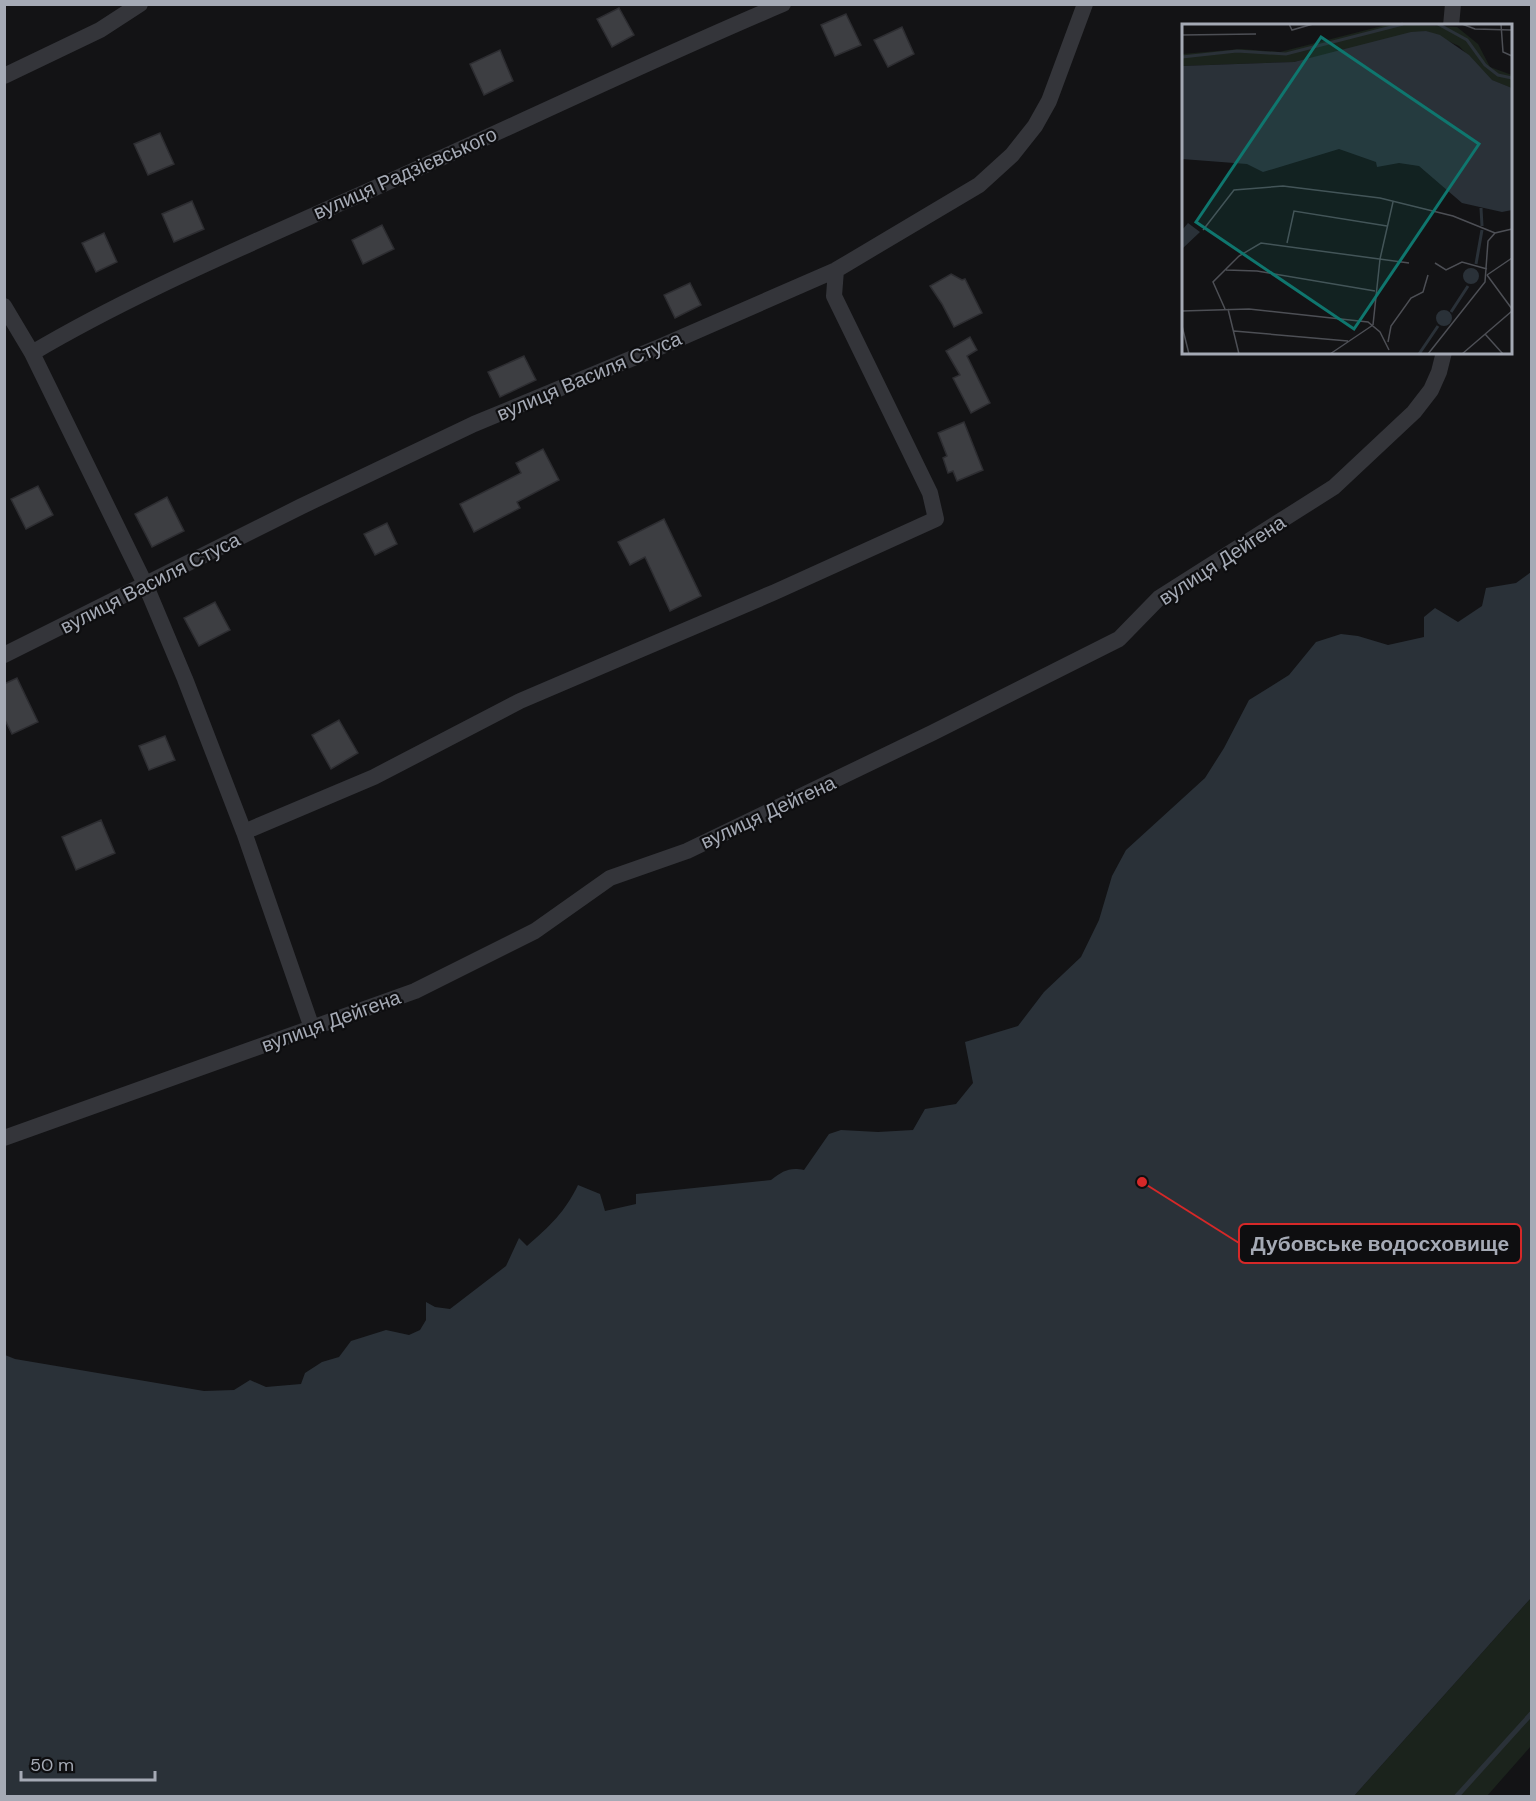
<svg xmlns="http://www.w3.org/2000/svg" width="1536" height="1801" viewBox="0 0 1536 1801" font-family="'DM Sans',sans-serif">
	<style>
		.green { fill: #1b231c }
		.water { fill: #2a3138 }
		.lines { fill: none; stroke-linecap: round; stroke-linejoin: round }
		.stream { stroke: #2a3138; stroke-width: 5 }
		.building { fill: #3d3e42; stroke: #2d2d31; stroke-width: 1.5 }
		.minor { stroke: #34353a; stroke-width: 16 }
		.labels { text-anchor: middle; stroke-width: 4.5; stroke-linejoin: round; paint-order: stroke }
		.street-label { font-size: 20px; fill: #a5aab5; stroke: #0e0e10 }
		.inset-river { fill: none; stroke: #2a3138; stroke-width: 3 }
		.inset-road { fill: none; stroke: #4d4f55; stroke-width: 1.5 }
		.view { fill: #0f766e; fill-opacity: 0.15; stroke: #0f766e; stroke-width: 3 }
		.inset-edge { fill: none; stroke: #a5aab5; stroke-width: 3 }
		.leader { fill: none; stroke: #d62828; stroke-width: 2 }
		.callout-dot { fill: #d62828; stroke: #0e0e10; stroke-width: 2 }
		.callout { fill: #0e0e10; stroke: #d62828; stroke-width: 2 }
		.callout-label { font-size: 21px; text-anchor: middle; font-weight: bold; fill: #a5aab5 }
	</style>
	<rect width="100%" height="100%" fill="#131315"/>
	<!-- green -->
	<path class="green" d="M1531,1598V1746L1487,1796H1354Z"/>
	<!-- water -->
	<path class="water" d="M1531,572V1598L1354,1796H5V1355L15,1359L204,1391L234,1390L250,1380L266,1387L301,1384L305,1373L322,1362L339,1357L351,1341L386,1330L409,1335L420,1330L426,1320V1302L435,1307L450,1309L506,1266L519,1238L527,1246C550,1226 565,1212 578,1185L600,1194L605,1211L636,1204V1194L771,1180C783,1171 789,1167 804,1170L829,1134L841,1130L878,1132L913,1130L925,1109L956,1104L973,1083L965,1042L1018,1026L1044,992L1081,957L1099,920L1112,876L1126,850L1205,778L1224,748L1249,700L1289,675L1316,642L1341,634L1358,636L1388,645L1424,637V617L1435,608L1458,622L1482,606L1486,588L1516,583Z"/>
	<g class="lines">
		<!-- stream -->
		<path class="stream" d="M1457,1796L1532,1713"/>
	</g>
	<!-- building -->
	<path class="building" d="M619,8L634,35L612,47L597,19Z
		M846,14L861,45L835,56L821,25Z
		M902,27L914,54L888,67L874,40Z
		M500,50L513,81L484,95L470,64Z
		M160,133L174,164L148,175L134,144Z
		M192,201L204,229L174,242L162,214Z
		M382,225L394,249L363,264L352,240Z
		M104,233L117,262L96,272L82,243Z
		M951,274L962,280L965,279L982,313L954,327L942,304L930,286Z
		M690,283L701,305L675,318L664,295Z
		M970,337L977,350L967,356L990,403L971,413L953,378L960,375L946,351Z
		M524,356L536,380L500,397L488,372Z
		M964,422L983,470L957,481L953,471L948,473L943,458L947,456L938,433Z
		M543,449L559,480L517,502L520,508L474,532L460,504L521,473L516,463Z
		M38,486L53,515L26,529L11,499Z
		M167,497L184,531L152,547L135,514Z
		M664,519L701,596L670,611L645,557L630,565L618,542Z
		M387,523L397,544L375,555L364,534Z
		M215,602L230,630L199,646L184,618Z
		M17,678L38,722L12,734L4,718V684Z
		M339,720L358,753L331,769L312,735Z
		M165,736L175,760L149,770L139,746Z
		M101,820L115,853L76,870L62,837Z"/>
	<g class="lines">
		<!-- minor -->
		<path class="minor" d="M1451,26L1453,4
			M4,76L100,30L140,4
			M4,306L32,353L146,586L185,679L244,832L312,1028
			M32,353C130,295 237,250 341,203C489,138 634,67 783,4
			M4,655L300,507L474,424L662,346L836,270L979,185L1012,155L1035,126L1049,101L1085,4
			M244,832L374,777L520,701L775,592L936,519L930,493L834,296L836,270
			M4,1138L415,991L535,931L610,878L687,851L932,733L1119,639L1159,598L1334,487L1414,412L1431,390L1439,372L1444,352"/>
	</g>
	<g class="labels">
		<!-- street labels -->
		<g class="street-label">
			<text transform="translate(405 173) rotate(-24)" y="7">вулиця Радзієвського</text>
			<text transform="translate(589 376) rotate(-23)" y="7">вулиця Василя Стуса</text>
			<text transform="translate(1222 560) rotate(-33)" y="7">вулиця Дейгена</text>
			<text transform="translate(150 583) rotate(-27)" y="7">вулиця Василя Стуса</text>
			<text transform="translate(768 812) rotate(-25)" y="7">вулиця Дейгена</text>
			<text transform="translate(331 1021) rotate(-20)" y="7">вулиця Дейгена</text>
		</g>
	</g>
	<!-- overview -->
	<g transform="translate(1182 24)">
		<rect width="330" height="330" fill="#131315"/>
		<path d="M208,0L275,3L296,20L308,43L330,51V64L309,56L277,22L244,7L112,38L0,42V30L59,25L98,28Z" fill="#1b231c"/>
		<path d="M229,8L244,7L258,11L287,31L310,56L330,64V186L320,188L280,179L237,142L217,139L195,143L194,138L157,125L81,148L65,140L0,135V42L112,38ZM6,199L18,208L0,225V206ZM281 252a8 8 0 1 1 16 0a8 8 0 1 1-16 0ZM254 294a8 8 0 1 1 16 0a8 8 0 1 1-16 0Z" fill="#2a3138"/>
		<path class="inset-river" d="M256,0L285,16L303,41L316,51L330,54M0,33L55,27L104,30L221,0M299,184L300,202M294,240L300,206M269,288L286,262M237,330L256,302"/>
		<path class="inset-road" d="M107,0L110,6L131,0M280,0L293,5L330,6M319,0L321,28L330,32M0,11L74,10M21,206L52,166L101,162L198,174L271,192L313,209M105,219L112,187L205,202M253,239L264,246L280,238L305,245M44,246L75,247L193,267M305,251L330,285M305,251L330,234M43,285L31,258L57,232L79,219L227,239M46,285L57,330M0,287L67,285L186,298L198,308L207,326M191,301L198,235L211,178M0,302L7,330M52,307L166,317M303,310L321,330M206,318L209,302L229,274L241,268L246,251M148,330L191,301M246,330L303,258L306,217L313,209L330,205M280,330L330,287"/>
		<path class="view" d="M139,13L297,120L172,305L14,198Z"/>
		<rect width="330" height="330" class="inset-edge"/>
	</g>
	<!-- callouts -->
	<path class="leader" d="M1142 1182L1239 1243"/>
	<circle class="callout-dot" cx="1142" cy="1182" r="6"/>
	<rect class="callout" x="1239" y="1224" width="282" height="39" rx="6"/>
	<g class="callout-label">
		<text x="1380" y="1251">Дубовське водосховище</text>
	</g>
	<!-- border -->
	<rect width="1536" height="1801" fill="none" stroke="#a5aab5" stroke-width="12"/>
	<!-- scale -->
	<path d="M21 1771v9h134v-9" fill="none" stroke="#a5aab5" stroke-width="3"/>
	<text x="30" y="1771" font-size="18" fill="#a5aab5" stroke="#0e0e10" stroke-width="4.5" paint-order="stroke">50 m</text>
</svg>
